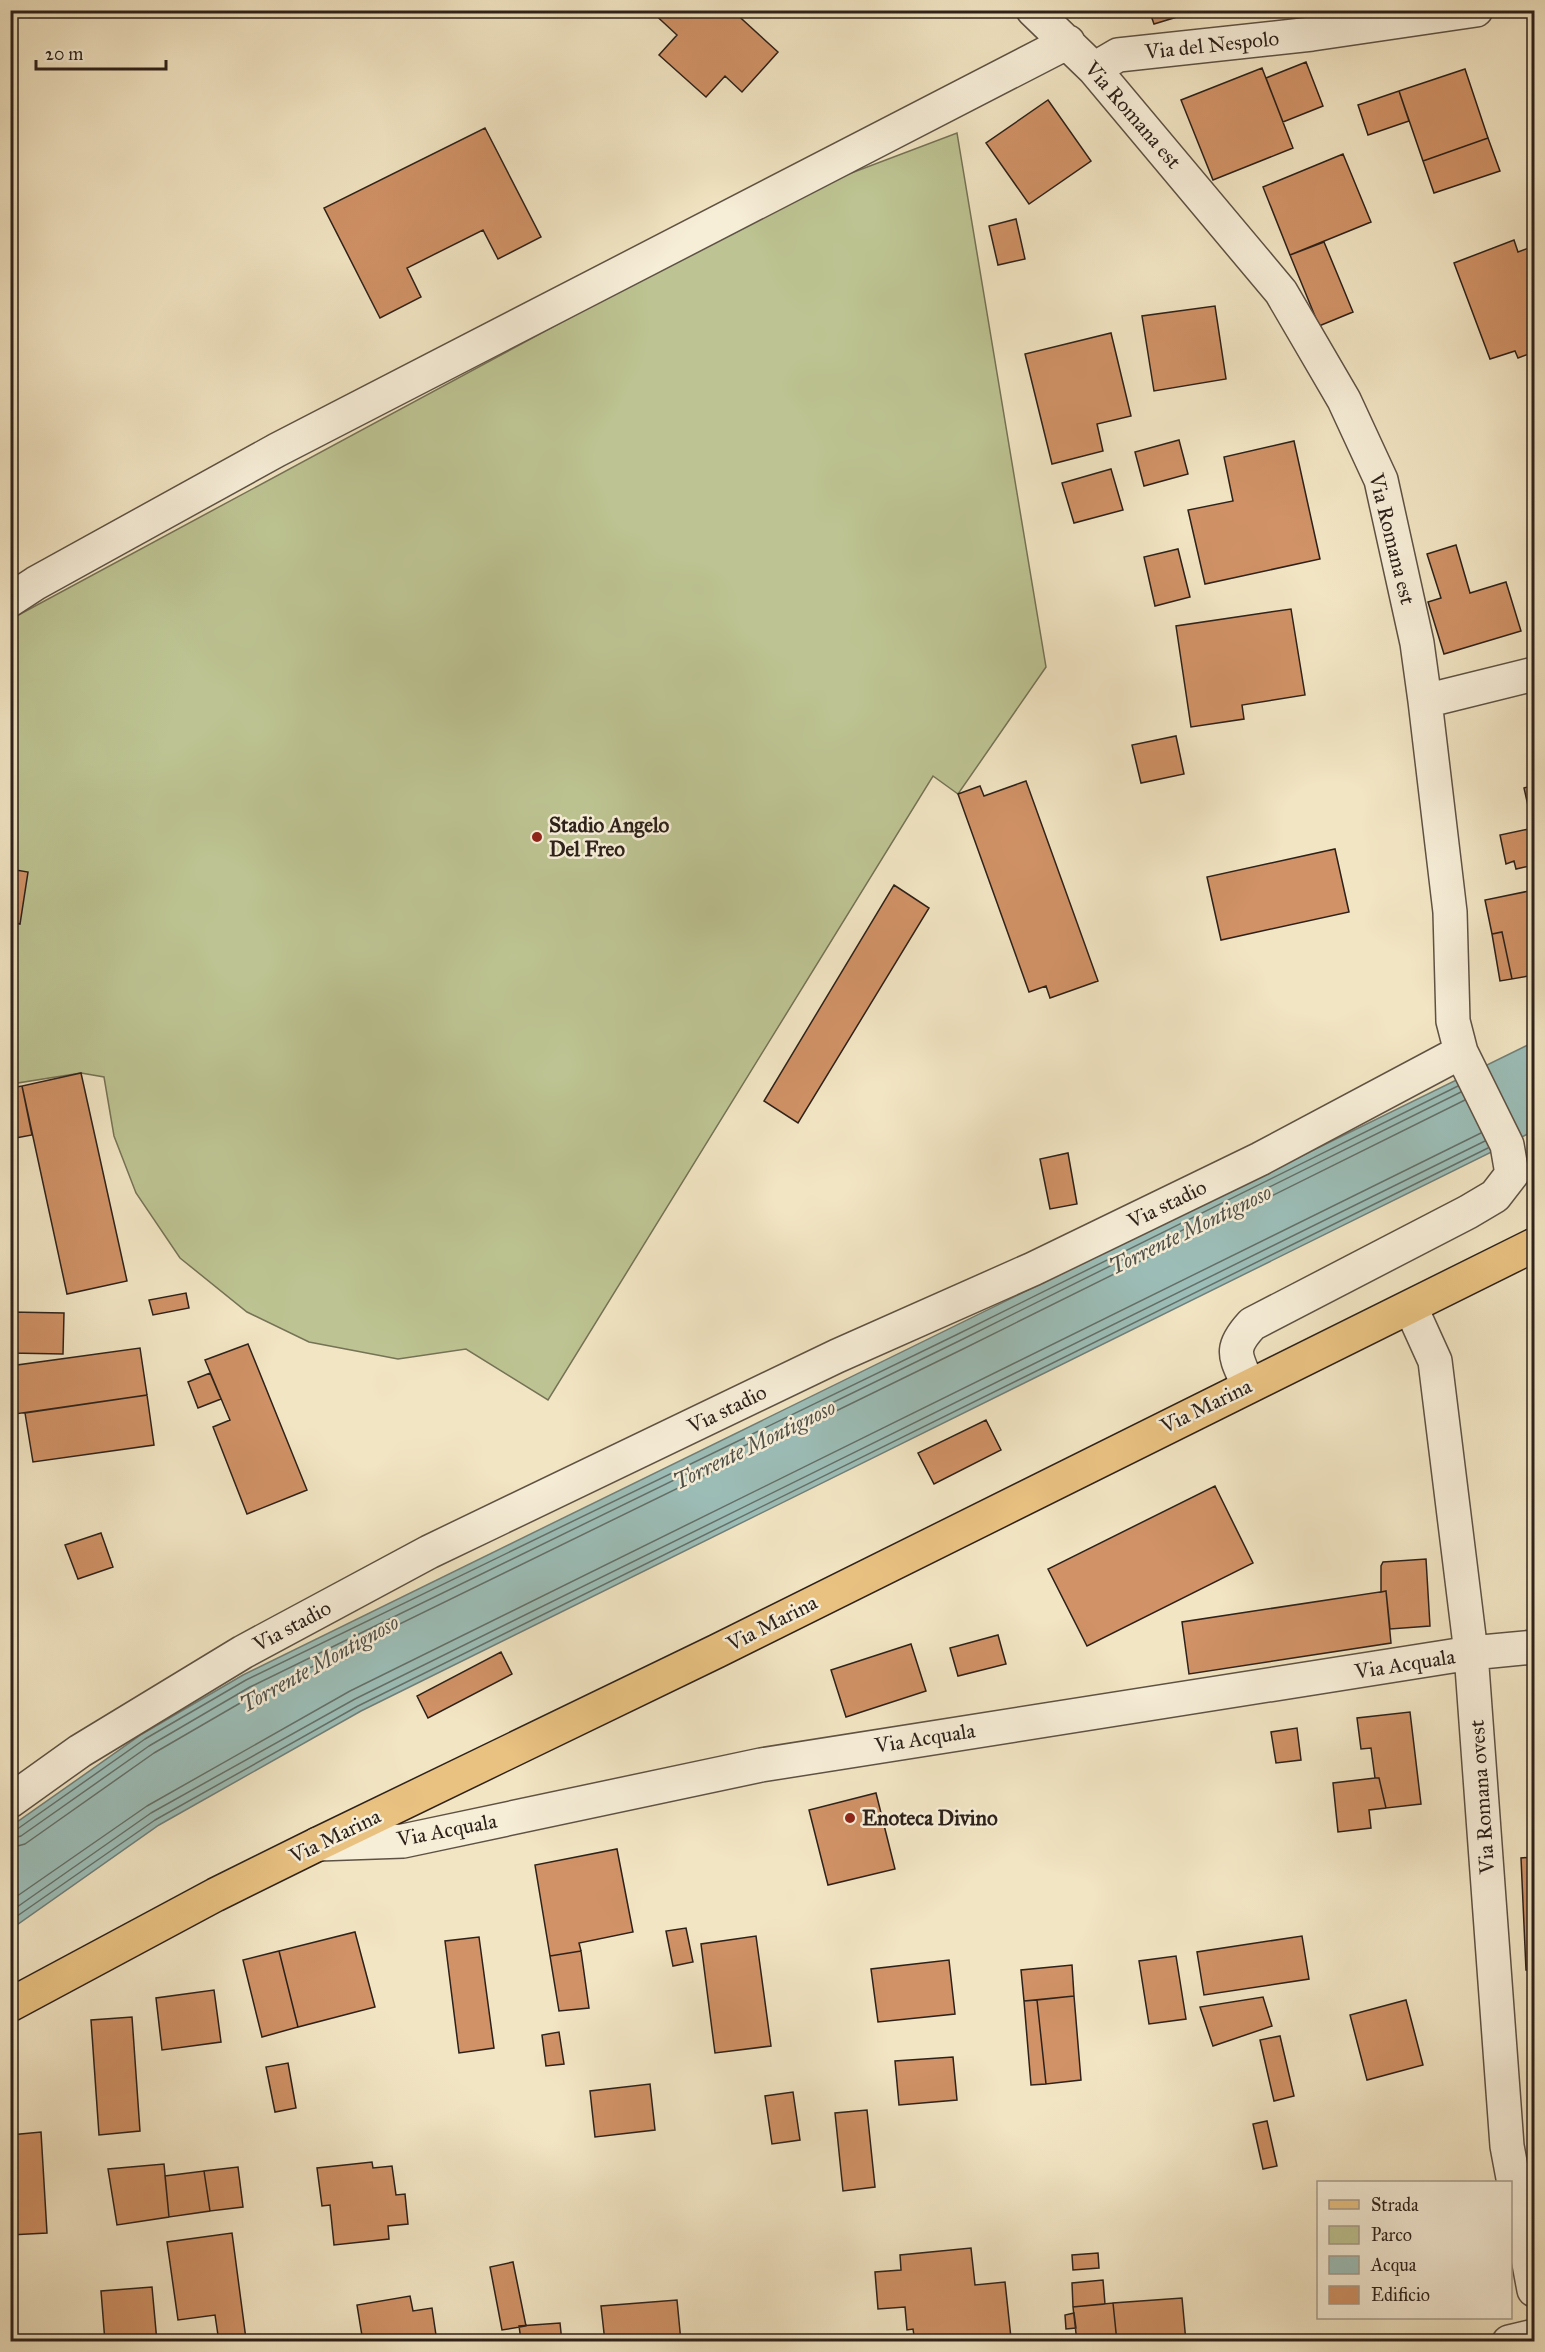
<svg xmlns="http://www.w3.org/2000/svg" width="1545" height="2352" viewBox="0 0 1545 2352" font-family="'IM FELL Great Primer',serif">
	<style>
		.green { fill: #bdc392; stroke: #757256; stroke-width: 1.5 }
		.water { fill: #9cbeb8; stroke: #707f79; stroke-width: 1.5 }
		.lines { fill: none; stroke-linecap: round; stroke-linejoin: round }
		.shore { stroke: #647069; stroke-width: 1.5 }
		.building { fill: #d09266; stroke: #2d211a; stroke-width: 1.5 }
		.minor-casing { stroke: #5e5244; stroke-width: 36 }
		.major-casing { stroke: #2d211a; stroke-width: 36 }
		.minor { stroke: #f7eed8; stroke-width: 33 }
		.major { stroke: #e9c282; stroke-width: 33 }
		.poi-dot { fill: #8f2418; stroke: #f7eed8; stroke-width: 2 }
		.labels { text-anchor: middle; stroke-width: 5; stroke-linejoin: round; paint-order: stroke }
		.street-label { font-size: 21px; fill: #2d211a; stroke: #f7eed8 }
		.poi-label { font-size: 21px; font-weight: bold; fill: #2d211a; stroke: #f7eed8; text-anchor: start }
		.water-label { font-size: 22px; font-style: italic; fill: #4e5049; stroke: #f7eed8 }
	</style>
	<rect width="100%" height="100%" fill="#f2e5c3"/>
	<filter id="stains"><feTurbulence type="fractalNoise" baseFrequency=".00333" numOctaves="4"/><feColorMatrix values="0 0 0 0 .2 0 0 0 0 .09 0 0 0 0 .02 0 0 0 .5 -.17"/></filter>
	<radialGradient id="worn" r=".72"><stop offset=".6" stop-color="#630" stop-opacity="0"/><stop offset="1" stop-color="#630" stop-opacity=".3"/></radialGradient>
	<!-- green -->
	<path class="green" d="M957,133L1046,667L958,794L933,776L548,1400L466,1349L398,1359L309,1342L247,1312L180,1258L136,1193L114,1136L104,1077L81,1073L11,1084L10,1007L14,983L11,982V619L809,189Z"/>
	<!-- water -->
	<path class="water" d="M1534,1042V1131L361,1711L159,1825L11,1929L10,1827L142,1734L243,1675Z"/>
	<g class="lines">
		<!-- shore -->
		<path class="shore" d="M10,1831L16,1830L145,1739L246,1680L956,1335L1458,1086
			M10,1839L21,1836L149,1746L250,1687L959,1341L1461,1092
			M10,1848L25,1844L154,1753L254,1695L963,1349L1465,1100
			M10,1901L147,1806L350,1691L1481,1133
			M10,1912L151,1813L355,1699L1485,1141
			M10,1921L155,1820L358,1706L1488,1148"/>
	</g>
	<!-- building -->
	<path class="building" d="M650,10H732L778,52L742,92L725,76L706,97L659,55L677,35Z
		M1149,10H1200L1154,24Z
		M1306,62L1323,106L1283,122L1266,78Z
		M1262,68L1293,148L1213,180L1181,100Z
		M1465,69L1488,138L1423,161L1399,91Z
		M1399,91L1409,121L1368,135L1358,105Z
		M1048,100L1091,161L1029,204L986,143Z
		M485,128L541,237L498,259L483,230L407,268L421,297L380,318L324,208Z
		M1488,138L1500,171L1434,193L1423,161Z
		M1343,154L1371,222L1290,255L1263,187Z
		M1016,219L1025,259L998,265L989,226Z
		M1514,240L1518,252L1534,246V352L1518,358L1515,351L1490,359L1454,263Z
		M1324,242L1353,312L1319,326L1290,255Z
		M1215,306L1226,379L1154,391L1142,316Z
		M1111,333L1131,416L1097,424L1103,451L1052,464L1025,354Z
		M1179,440L1188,474L1144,486L1135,452Z
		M1294,441L1320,559L1205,584L1188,510L1233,501L1224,457Z
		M1111,469L1123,510L1074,523L1062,483Z
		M1456,545L1470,593L1506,582L1521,631L1444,654L1428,602L1441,598L1427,554Z
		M1178,549L1190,597L1155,606L1144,557Z
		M1291,609L1305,695L1242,705L1244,719L1191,727L1176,626Z
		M1176,736L1184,774L1141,783L1132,745Z
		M1026,781L1098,981L1050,998L1046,986L1029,992L958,794L980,786L984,796Z
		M1534,785V832L1524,788Z
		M1533,828L1534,865L1516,869L1514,861L1506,864L1500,835Z
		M1335,849L1349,912L1221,940L1207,877Z
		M10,869L28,872L20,924L10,922Z
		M894,885L929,908L798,1123L764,1101Z
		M1534,890V975L1512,979L1502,932L1492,934L1485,900Z
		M1502,932L1512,979L1500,981L1492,934Z
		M81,1073L127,1281L67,1294L22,1086Z
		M22,1086L32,1135L10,1139V1088Z
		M1068,1153L1077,1204L1050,1209L1040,1159Z
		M186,1293L189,1308L153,1315L149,1300Z
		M10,1312L64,1313L63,1354L10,1353Z
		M248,1344L307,1490L247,1514L213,1427L230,1420L205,1360Z
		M140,1348L147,1395L15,1414L10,1366Z
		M210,1373L221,1399L198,1408L188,1382Z
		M147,1395L154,1445L33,1462L25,1413Z
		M986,1420L1001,1450L934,1484L918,1453Z
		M1215,1486L1253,1563L1087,1646L1048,1569Z
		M101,1533L113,1567L78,1579L65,1545Z
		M1426,1559L1430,1626L1390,1629L1386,1591L1381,1592V1566L1383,1562Z
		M1386,1591L1391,1643L1189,1674L1182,1622Z
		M998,1635L1006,1664L958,1676L950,1648Z
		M911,1644L926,1691L846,1717L831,1670Z
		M501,1652L512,1674L428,1718L417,1696Z
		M1410,1712L1421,1804L1386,1808L1379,1778H1375L1371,1748L1361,1749L1357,1718Z
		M1297,1728L1301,1760L1276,1763L1271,1732Z
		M1375,1778H1379L1386,1808L1369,1810L1371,1828L1338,1832L1333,1783Z
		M876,1793L895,1869L828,1885L809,1810Z
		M617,1849L633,1932L579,1943L581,1951L550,1956L535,1865Z
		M1534,1857V1970H1526L1521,1858Z
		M686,1928L693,1962L673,1966L666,1931Z
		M355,1932L375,2007L298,2027L279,1951Z
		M756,1936L771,2046L715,2053L701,1944Z
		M1302,1936L1309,1979L1204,1995L1197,1952Z
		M479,1937L494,2048L459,2053L445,1941Z
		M279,1951L298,2027L262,2037L243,1960Z
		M581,1951L589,2008L559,2011L550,1956Z
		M1176,1956L1186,2019L1149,2024L1139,1961Z
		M949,1960L955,2014L878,2022L871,1969Z
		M1072,1965L1074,1996L1024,2001L1021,1970Z
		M214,1990L221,2042L162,2050L156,1998Z
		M1074,1996L1081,2080L1046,2084L1037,2000Z
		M1263,1997L1272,2026L1213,2046L1200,2007Z
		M1037,2000L1046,2084L1031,2085L1024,2001Z
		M1406,2000L1423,2065L1367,2080L1350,2015Z
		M132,2017L140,2131L99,2135L91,2020Z
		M559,2032L564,2064L546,2066L542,2035Z
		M1280,2036L1294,2096L1274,2101L1260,2040Z
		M953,2057L957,2100L899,2105L895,2061Z
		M288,2063L296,2108L275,2112L266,2067Z
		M650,2084L655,2130L595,2137L590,2091Z
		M793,2092L800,2140L772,2144L765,2096Z
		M867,2110L875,2187L843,2191L835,2113Z
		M1267,2121L1277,2166L1263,2169L1253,2124Z
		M41,2132L47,2233L10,2235V2135Z
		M372,2162L373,2168L392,2166L396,2195L405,2194L408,2224L388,2226L389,2239L334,2245L330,2205L322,2206L317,2168Z
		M164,2164L169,2217L117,2225L108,2169Z
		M238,2167L243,2207L210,2211L204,2171Z
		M204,2171L210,2211L169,2217L165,2176Z
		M232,2233L246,2339L219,2342L215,2315L178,2320L167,2242Z
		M971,2248L975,2285L1005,2282L1011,2338L976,2342H915L913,2329L907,2330L905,2307L878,2309L875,2272L901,2270L900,2255Z
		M1098,2253L1099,2268L1073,2270L1072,2255Z
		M513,2262L526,2326L502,2330L490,2267Z
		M1103,2280L1105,2304L1073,2307L1072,2283Z
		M152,2287L157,2342H105L101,2291Z
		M410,2296L413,2311L432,2308L437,2342H363L357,2305Z
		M1182,2298L1186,2342H1117L1113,2303Z
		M677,2300L681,2342H605L601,2306Z
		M1113,2303L1117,2342H1077L1073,2307Z
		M1074,2313L1076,2328L1066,2329L1065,2315Z
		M560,2323L562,2342L521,2340L519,2326Z
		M37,2335V2342H10V2336Z"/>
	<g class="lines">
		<!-- minor casing -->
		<g class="minor-casing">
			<path id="minor" d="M1033,10L1094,69L1281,292L1344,400L1381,480L1417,643L1425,701L1450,912L1453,1021L1461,1052L1507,1145L1512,1174L1495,1196L1468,1212L1252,1324C1228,1350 1236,1356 1248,1385
				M1094,69L1118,55L1312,34L1476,10
				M10,600L36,583L277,450L1068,42
				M1425,701L1534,674
				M1411,1308L1435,1361L1471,1653L1507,2146L1534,2290
				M10,1801L80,1751L243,1652L429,1552L837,1356L1033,1269L1260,1159L1461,1052
				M318,1844L403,1841L761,1765L1471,1653L1534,1647
				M1509,2342L1534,2336"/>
		</g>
		<!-- major casing -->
		<g class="major-casing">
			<path id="major" d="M10,2005L215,1895L318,1844L717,1651L1534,1245"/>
		</g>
		<!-- minor -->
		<use href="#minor" class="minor"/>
		<!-- major -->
		<use href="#major" class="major"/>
	</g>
	<!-- markers -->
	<g class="poi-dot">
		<circle cx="537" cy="837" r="6"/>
		<circle cx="850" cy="1818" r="6"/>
	</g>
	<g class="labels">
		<!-- street labels -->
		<g class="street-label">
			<text transform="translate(1212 45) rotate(-6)" y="7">Via del Nespolo</text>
			<text transform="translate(1133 115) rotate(49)" y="7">Via Romana est</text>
			<text transform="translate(1392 539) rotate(76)" y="7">Via Romana est</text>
			<text transform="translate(1167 1204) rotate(-26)" y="7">Via stadio</text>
			<text transform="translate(1206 1406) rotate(-26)" y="7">Via Marina</text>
			<text transform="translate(727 1409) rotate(-26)" y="7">Via stadio</text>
			<text transform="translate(772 1623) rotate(-27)" y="7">Via Marina</text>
			<text transform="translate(292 1626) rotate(-28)" y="7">Via stadio</text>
			<text transform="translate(1405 1664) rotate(-9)" y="7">Via Acquala</text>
			<text transform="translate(925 1738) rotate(-9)" y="7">Via Acquala</text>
			<text transform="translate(1482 1797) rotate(-94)" y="7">Via Romana ovest</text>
			<text transform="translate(447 1830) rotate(-11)" y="7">Via Acquala</text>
			<text transform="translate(335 1836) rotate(-26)" y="7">Via Marina</text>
		</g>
		<!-- poi labels -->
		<g class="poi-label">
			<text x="549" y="832">Stadio Angelo<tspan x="549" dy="24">Del Freo</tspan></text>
			<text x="862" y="1825">Enoteca Divino</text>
		</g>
		<!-- water labels -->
		<g class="water-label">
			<text transform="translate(1190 1229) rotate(-26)" y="8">Torrente Montignoso</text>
			<text transform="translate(754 1444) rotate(-26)" y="8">Torrente Montignoso</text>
			<text transform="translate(319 1663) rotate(-29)" y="8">Torrente Montignoso</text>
		</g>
	</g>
	<!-- margin -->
	<rect width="1545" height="2352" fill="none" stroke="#f2e5c3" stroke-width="36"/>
	<rect x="12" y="12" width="1521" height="2328" fill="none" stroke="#2d211a" stroke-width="3"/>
	<rect x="18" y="18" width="1509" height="2316" fill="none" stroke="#2d211a" stroke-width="1.5"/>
	<!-- legend -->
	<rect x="1317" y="2181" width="195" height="138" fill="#f7eed8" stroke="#a69c8c" stroke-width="1.5"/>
	<rect x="1329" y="2200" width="30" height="9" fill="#e9c282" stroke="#a69c8c" stroke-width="1.5"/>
	<text x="1371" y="2211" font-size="18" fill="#2d211a">Strada</text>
	<rect x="1329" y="2226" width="30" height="18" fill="#bdc392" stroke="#a69c8c" stroke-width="1.5"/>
	<text x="1371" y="2241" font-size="18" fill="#2d211a">Parco</text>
	<rect x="1329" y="2256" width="30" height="18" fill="#9cbeb8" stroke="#a69c8c" stroke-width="1.5"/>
	<text x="1371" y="2271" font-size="18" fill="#2d211a">Acqua</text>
	<rect x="1329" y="2286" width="30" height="18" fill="#d09266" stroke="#a69c8c" stroke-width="1.5"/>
	<text x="1371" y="2301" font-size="18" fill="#2d211a">Edificio</text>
	<!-- scale -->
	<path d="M36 60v9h130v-9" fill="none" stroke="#2d211a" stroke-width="3"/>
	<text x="45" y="60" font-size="18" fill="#2d211a" stroke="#f7eed8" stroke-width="4.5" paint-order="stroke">20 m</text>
	<rect width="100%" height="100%" filter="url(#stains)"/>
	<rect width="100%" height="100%" fill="url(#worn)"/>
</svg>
